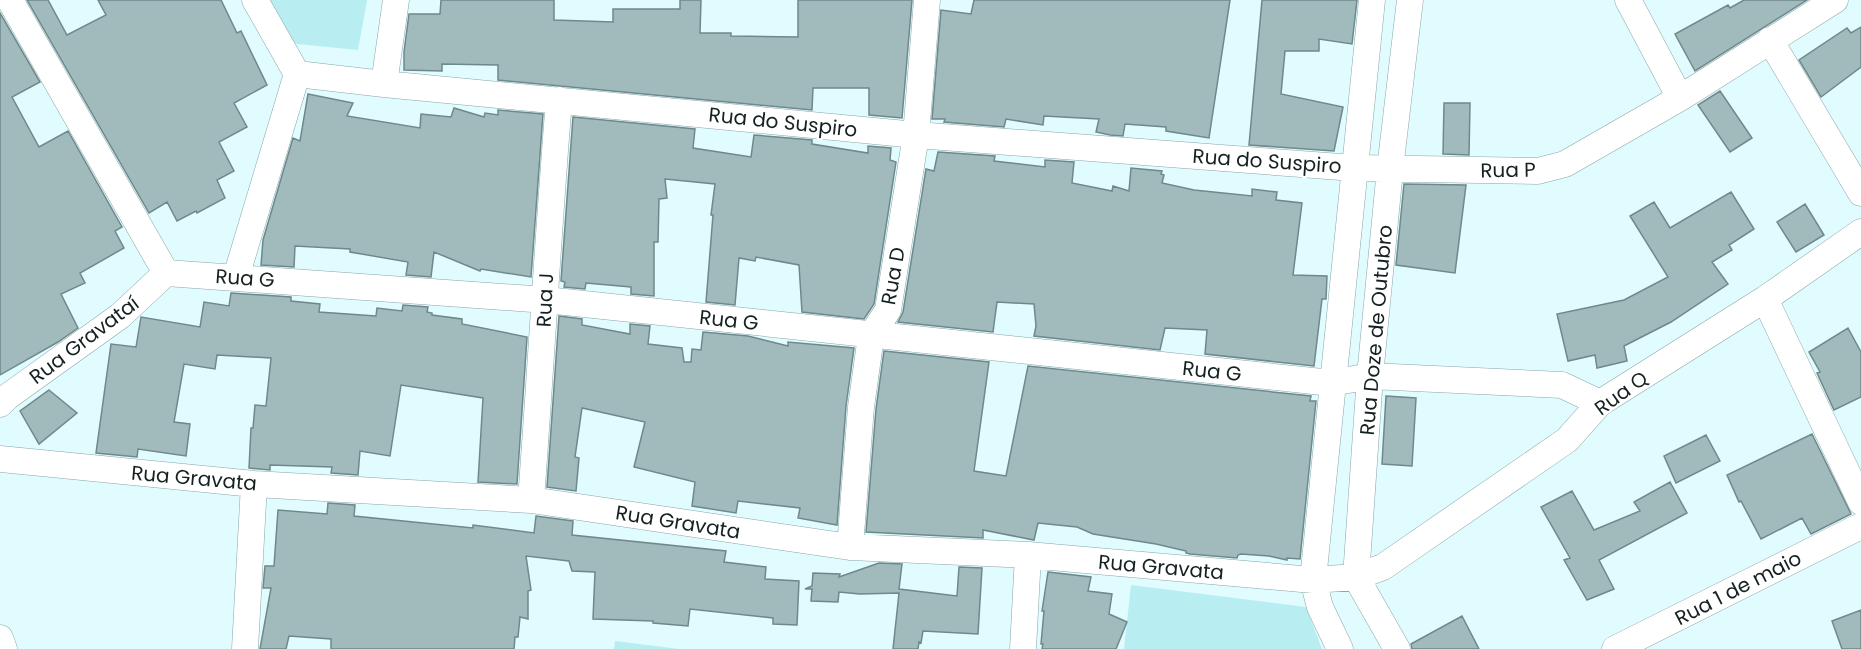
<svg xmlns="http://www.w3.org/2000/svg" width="1861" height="649" viewBox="0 0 1861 649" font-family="Poppins,sans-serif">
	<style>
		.green { fill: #b8edf2 }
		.building { fill: #a1bbbd; stroke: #6f888b; stroke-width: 1.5 }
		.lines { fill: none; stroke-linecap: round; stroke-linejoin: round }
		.minor-casing { stroke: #8ba5a8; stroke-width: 27 }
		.minor { stroke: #fff; stroke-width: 26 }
		.labels { text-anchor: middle; stroke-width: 4.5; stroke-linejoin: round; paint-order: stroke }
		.street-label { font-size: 20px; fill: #152021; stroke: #fff }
	</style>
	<rect width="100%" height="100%" fill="#e0fcfe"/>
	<!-- green -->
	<path class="green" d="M266,0H367L358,50L288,43Z
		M1131,585L1306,607L1322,649H1124Z
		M615,641L679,649H614Z"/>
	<!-- building -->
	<path class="building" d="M27,0H48L67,35L106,15L98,0H221L237,33L241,31L267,85L234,103L247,127L219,142L234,171L217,180L225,198L197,213L196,211L177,221L167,202L149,213Z
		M441,0H554V20L613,22V9H680V0H701L700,33H731V36L798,37V0H912L902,118L869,115V88H813L812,110L498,80V65L442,64V71L404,70V52L409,14H440Z
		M974,0H1230L1209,138L1166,131V127L1125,124L1123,136L1110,135L1096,132L1099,119L1044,116L1043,125L1006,119L1004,127L944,122L945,119H932L941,10L971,14Z
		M1262,0H1357L1352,44L1319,39V51H1285L1281,94L1343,107L1334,151L1249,145Z
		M1744,0H1807L1695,71L1675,34L1728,5L1730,8Z
		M0,13L40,82L12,97L39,147L68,131L122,227L115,231L124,248L80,273L85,283L61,294L78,328L58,342L0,375Z
		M1861,27V67L1821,97L1799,60L1847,28L1851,33Z
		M1720,91L1752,138L1730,152L1698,105Z
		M308,94L353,103L347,116L420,128L421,114L451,117L454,108L484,117L485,113L498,115V110L543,114L531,277L481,269L480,271L434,252L431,277L406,275L408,262L350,252V249L295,246L294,267L261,265L263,240L293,138L300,141Z
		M1444,103H1470L1469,155L1443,154Z
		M573,117L695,129L693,148L751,157L754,135L812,140V144L868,153V146L891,148L890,160L896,162L874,304L864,319L802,312L799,265L756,257L755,261L739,258L735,305L706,302L713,215H711L715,184L665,179L667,198L659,199L658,242H654V296L631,294V287L586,283L585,289L564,287L565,282L561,281Z
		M938,152L995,156L994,161L1045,167V160L1074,162L1072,183L1112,191L1113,186L1129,191L1131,168L1162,171L1161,174L1164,175L1162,183L1194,190L1252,196V189L1277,192L1276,200L1302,203L1293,275L1327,276L1326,299H1322L1314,366L1205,354L1207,330L1165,328L1160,350L1034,336L1036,326L1034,304L997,302L993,332L898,322L903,312L926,169L934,171Z
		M1404,184L1466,185L1455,273L1396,265Z
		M1731,192L1754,229L1729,245L1732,250L1712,262L1728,284L1671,322L1624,346L1627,361L1597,368L1595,355L1568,361L1557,314L1624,300L1668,277L1630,216L1654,202L1670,228Z
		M1805,204L1824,235L1796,252L1777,222Z
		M231,293L291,297V301L320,304L319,312L376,316L377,308L402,311L403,305L428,307L427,312L432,313V315L462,319V324L527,337L517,484L478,482L483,398L401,385L390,456L360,451L358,475L331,473L332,467L270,465V470L249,468L251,428H253L255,405L266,406L271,358L217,355L215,369L184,364L174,422L190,424L186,456L138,449L137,457L96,453L111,344L136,347L141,317L200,327L204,302L229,306Z
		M559,316L582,319V325L630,334V324L650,326L648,344L682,348L684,362H691L692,349L701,350L703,332L748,336L788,346V342L854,348L846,406L837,525L798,518L800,508L738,501L736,513L692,506L695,482L634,467L645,422L582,408L575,457L579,458L576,491L547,487Z
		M1848,328L1861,352V397L1834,410L1817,373L1820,372L1809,352Z
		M884,351L989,362L974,471L1006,476L1028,366L1311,396L1310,401H1316L1300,559L1287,558V560L1269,556L1241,554L1238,555L1237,558L1190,554L1186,553V551L1156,544L1093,534L1077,527L1038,523L1034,540L983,530V538L866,532L876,409Z
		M49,390L77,413L39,444L20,411Z
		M1386,396L1416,398L1412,466L1382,464Z
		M1812,434L1851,514L1811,534L1802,518L1761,539L1741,501L1739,502L1727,475Z
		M1706,435L1720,461L1676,483L1664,456Z
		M1670,482L1687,513L1599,560L1614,589L1587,600L1564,560L1570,558L1541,507L1572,491L1594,530L1640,511L1634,502Z
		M328,503L355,505L354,516L473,528V525L534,533L536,516L573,521L572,535L726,551L724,562L766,567L765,579L799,581L797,625L773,624V618L690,609L688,626L653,623V621L593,619L595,572L572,571L569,561L526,556L531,590L528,591V619L520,617L518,637H515L514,649H331V639L289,636L286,649H260L271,588H263L265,566H274L278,510L327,514Z
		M879,563L902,564L899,589L957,596L959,567L982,568L978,634L923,631L921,643L919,642L918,649H893L899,593L860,594L839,592L838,602L811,601L812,589H805L812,586L813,573L840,574L839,577Z
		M1048,572L1091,577L1088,591L1112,594L1109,614L1127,622L1116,649H1042L1043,644H1041L1044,611H1042Z
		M1861,610V649H1842L1832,621Z
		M1462,616L1479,649H1412L1411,644Z"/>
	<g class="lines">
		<!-- minor casing -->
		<g class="minor-casing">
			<path id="minor" d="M10,0L166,273
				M255,0L297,74
				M1628,0L1680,98
				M1770,40L1861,193
				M297,74L384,84L916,135L1354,168L1538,171L1565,164L1680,98L1835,0
				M384,84L396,0
				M166,273L546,300L1332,383L1370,376L1562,385L1600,403
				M236,277L297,74
				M1765,299L1861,502
				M0,404L7,397L120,316L166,273
				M0,459L254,484L531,500L850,547L1028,555L1313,580L1356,577L1383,567L1567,440L1600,403L1765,299L1861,232
				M531,500C541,366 548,233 559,100
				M850,547L861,407L871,336L888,310L916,135L927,0
				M0,638L4,649
				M245,649L254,484
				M1023,649L1028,555
				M1340,649L1320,607L1313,580L1372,0
				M1397,649L1356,577L1370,376L1390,169L1410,0
				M1615,649L1861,526"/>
		</g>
		<!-- minor -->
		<use href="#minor" class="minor"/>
	</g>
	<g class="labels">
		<!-- street labels -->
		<g class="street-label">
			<text transform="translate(783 122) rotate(6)" y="7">Rua do Suspiro</text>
			<text transform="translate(1267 161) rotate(4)" y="7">Rua do Suspiro</text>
			<text transform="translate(1508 170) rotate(-1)" y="7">Rua P</text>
			<text transform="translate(893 276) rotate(-80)" y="7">Rua D</text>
			<text transform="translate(245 278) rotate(4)" y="7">Rua G</text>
			<text transform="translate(545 300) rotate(-87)" y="7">Rua J</text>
			<text transform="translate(729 320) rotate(6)" y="7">Rua G</text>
			<text transform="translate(1376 330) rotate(-85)" y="7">Rua Doze de Outubro</text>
			<text transform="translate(84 340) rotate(-37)" y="7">Rua Gravataí</text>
			<text transform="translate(1212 371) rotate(6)" y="7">Rua G</text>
			<text transform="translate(1621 393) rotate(-36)" y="7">Rua Q</text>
			<text transform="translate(194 478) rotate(5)" y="7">Rua Gravata</text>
			<text transform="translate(678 522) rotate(9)" y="7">Rua Gravata</text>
			<text transform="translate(1161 567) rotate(5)" y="7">Rua Gravata</text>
			<text transform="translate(1738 588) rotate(-27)" y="7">Rua 1 de maio</text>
		</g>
	</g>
</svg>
